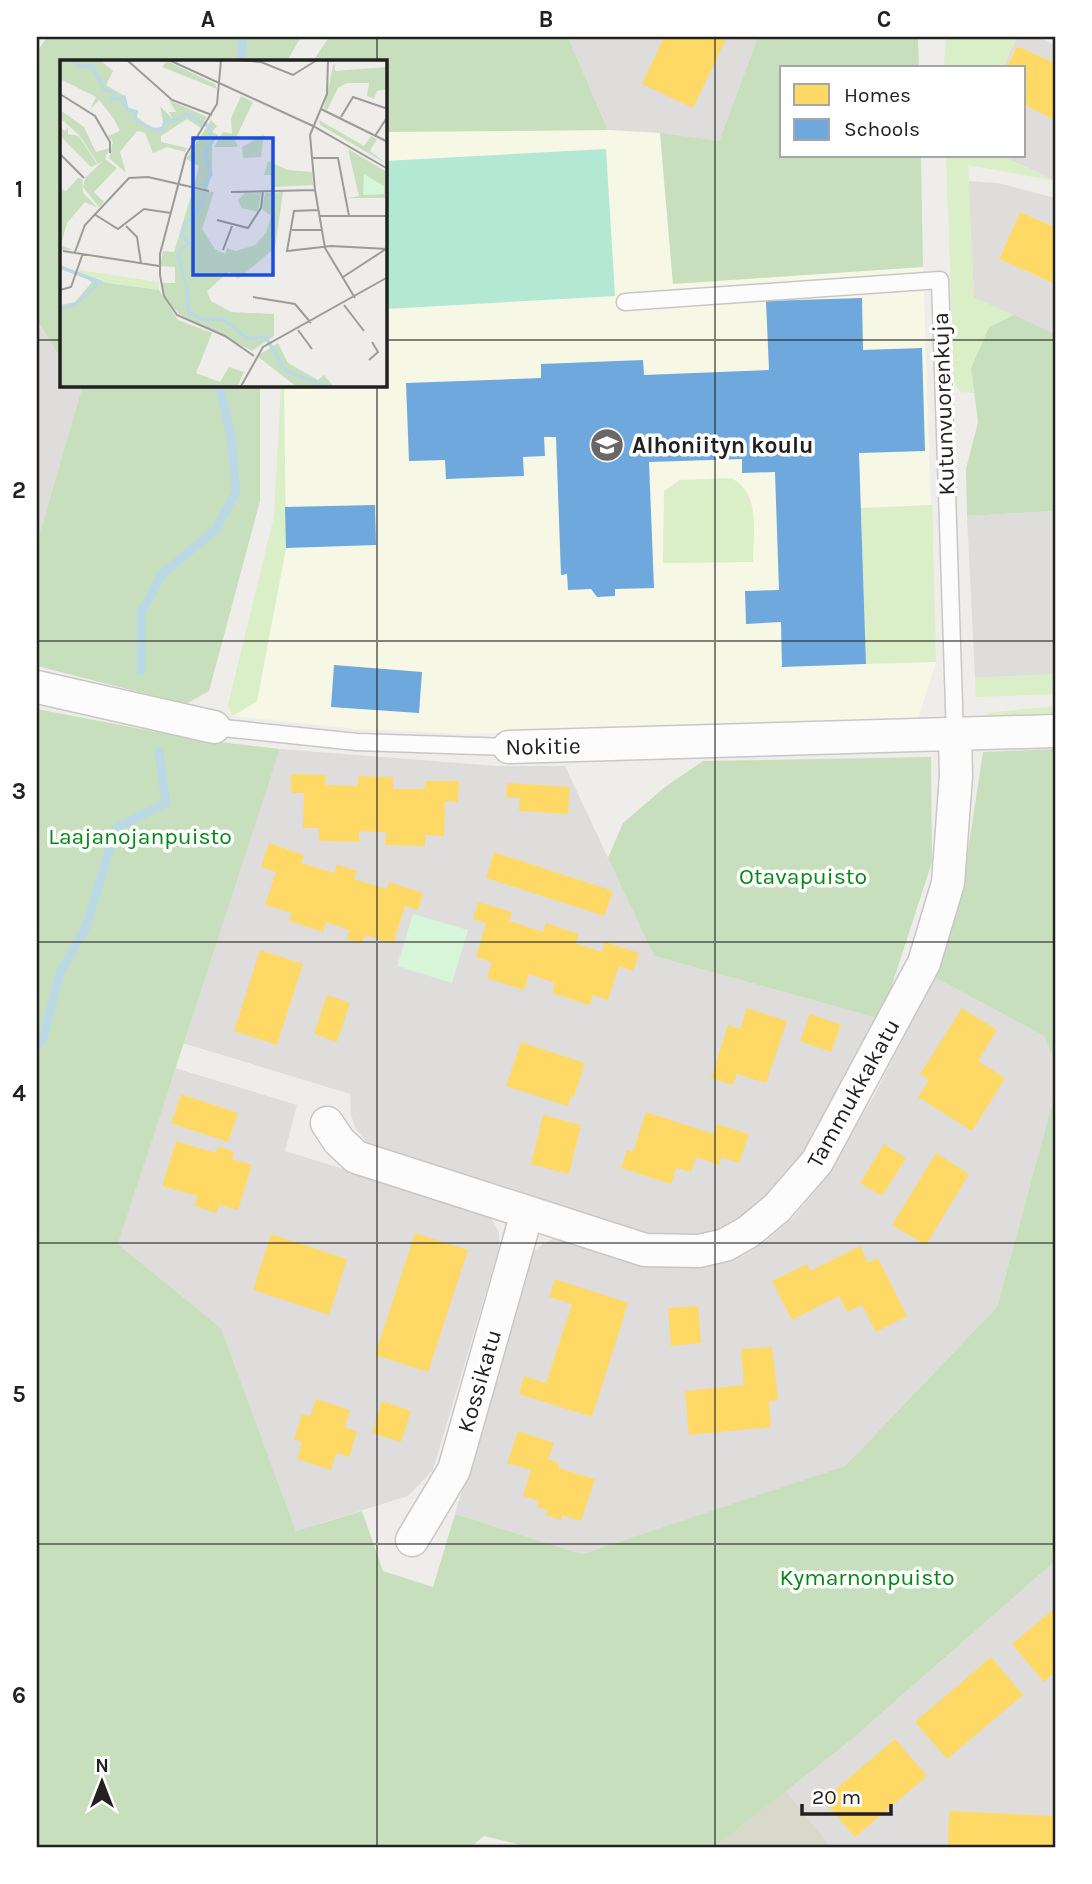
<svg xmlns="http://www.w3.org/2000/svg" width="1092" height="1884" viewBox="0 0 1092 1884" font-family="Karla,sans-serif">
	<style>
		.residential { fill: #dedddb }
		.education { fill: #f7f7e6 }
		.construction { fill: #d8d8cb }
		.grass { fill: #daeec7 }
		.forest { fill: #c8dfbe }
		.park { fill: #d7f5d8 }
		.pitch { fill: #b2e8d4 }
		.homes { fill: #ffd966 }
		.schools { fill: #6fa8dc }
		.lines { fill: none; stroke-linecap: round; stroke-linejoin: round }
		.stream { stroke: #bbd9e4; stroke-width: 9 }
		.service-casing { stroke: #c8c7c6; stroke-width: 19 }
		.minor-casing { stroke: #c8c7c6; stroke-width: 35 }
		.service { stroke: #fdfcfc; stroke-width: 16 }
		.minor { stroke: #fdfcfc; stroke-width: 32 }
		.grid { fill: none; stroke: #212121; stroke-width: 2; stroke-opacity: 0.55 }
		.labels { text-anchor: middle; stroke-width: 7; stroke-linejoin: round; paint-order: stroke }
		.street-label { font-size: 23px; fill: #212121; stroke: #fff }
		.poi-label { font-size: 23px; font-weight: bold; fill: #212121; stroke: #fff; text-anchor: start }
		.park-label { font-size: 23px; fill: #068816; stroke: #fff }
		.inset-river { fill: none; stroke: #bbd9e4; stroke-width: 3.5 }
		.inset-road { fill: none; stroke: #9d9b9a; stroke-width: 2 }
		.view { fill: #1d4ed8; fill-opacity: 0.15; stroke: #1d4ed8; stroke-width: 3.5 }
		.inset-edge { fill: none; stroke: #212121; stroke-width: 3.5 }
		.neatline { fill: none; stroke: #212121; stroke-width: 2.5 }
		.grid-label { font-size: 23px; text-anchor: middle; font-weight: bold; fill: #212121 }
	</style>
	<rect width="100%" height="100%" fill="#efedea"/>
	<!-- residential -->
	<path class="residential" d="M568,37H758L719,141L608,130Z
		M1017,37H1037L1055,45V63L1017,46L1006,68H1003Z
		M1024,105L1055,120V181L1002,156H1024Z
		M968,181L998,183L1055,198V227L1020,212L999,259L1055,284V334L974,298Z
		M37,320L61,359V385H78L81,391L37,543Z
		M1055,511V674L975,678L967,516Z
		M280,749L497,766H565L654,956L881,1019L796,1165L778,1188L726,1228L702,1237L652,1235L402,1160L369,1145L356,1129L351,1115L350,1094L183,1043Z
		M934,977L1044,1036L1055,1063V1093L997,1307L845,1466L582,1554L455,1514L533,1252L544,1243L556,1238L571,1239L677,1265H714L742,1256L762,1244L793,1218L825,1179L875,1094Z
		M175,1068L297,1105L285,1151L478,1211L491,1218L499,1232V1248L433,1470L408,1496L296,1531L221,1328L118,1244Z
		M1055,1561V1847H831L786,1791L851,1740Z"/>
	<!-- education -->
	<path class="education" d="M608,130L660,133L673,284L923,267L936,662L917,722L467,734L356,729L233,716L257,701L286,548L284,385H385V132Z"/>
	<!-- construction -->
	<path class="construction" d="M786,1791L831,1847H715Z"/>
	<!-- grass -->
	<path class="grass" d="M946,37H1017L1003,68H944Z
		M946,156H1002L1055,181L968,165L974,298L1014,315L989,327L971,368L974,393L960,392L954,381Z
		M281,385H284L286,548L257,701L233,716L228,705L274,516Z
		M731,478C761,492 753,533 753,562L663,563L664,491L680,480Z
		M932,505L936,662L866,664L861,508Z
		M1055,674V694L976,697L975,678Z
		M1055,706V721L994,719L986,713Z"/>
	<!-- forest -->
	<path class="forest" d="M47,37H301L287,61H61V359L37,320V52Z
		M329,37H568L608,130L385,132V61H313Z
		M758,37H918L919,68H782V156H921L923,267L673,284L660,133L719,141Z
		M1014,315L1055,334V511L967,516L966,469L978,422L971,368L989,327Z
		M78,385H260V501L209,691L186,704L37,666V543L81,391Z
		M37,709L194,739L280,749L118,1244L221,1328L296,1531L362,1511L383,1571L433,1587L455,1514L582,1554L845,1466L997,1307L1055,1093V1561L851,1740L715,1847H529L484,1836L471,1847H37Z
		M1055,749V1063L1044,1036L934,977L963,883L983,752Z
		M931,757L932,862L881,1019L654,956L608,858L623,823L665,787L703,761Z"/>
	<!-- park -->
	<path class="park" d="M413,914L468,930L452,983L397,966Z"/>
	<!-- pitch -->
	<path class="pitch" d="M606,149L615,296L385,309V161Z"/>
	<!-- homes -->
	<path class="homes" d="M664,37H727L693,108L642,84Z
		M1017,46L1055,63V120L1024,105V68H1006Z
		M1020,212L1055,227V284L999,259Z
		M291,774L326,775L325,785L358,786V776L393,777V789H425V781H459L458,802L445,801L444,836L425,835V846L385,845L386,832L359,831V842L319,841V828H303L304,793H291Z
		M507,783L570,787L568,814L519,811L520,798L506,797Z
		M269,843L304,855L301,863L334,873L337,865L357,871L354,879L386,889L389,882L423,893L418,910L405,906L393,944L365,935L362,943L347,939L349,930L326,922L323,932L289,921L292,913L265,905L276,872L261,867Z
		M494,852L613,891L604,916L486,878Z
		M478,902L512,912L509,921L543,932L546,923L579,934L575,943L602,952L605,942L639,953L633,971L619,966L608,1000L593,995L589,1005L552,993L555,983L529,974L524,990L487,978L492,962L476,957L486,923L473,919Z
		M260,950L303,964L277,1045L234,1031Z
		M327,995L350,1003L337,1042L314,1034Z
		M747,1008L787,1021L766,1083L737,1074L733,1085L711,1078L728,1025L740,1029Z
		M962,1008L997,1030L978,1061L1005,1078L972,1131L918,1097L929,1080L920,1074Z
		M810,1014L841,1025L831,1052L800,1041Z
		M521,1042L585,1063L574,1097L571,1096L568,1106L506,1086Z
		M181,1094L238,1113L228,1142L171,1123Z
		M646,1112L713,1134L716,1124L749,1134L739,1163L721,1157L719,1165L696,1157L691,1172L676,1168L671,1184L621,1168L627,1150L633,1152Z
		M543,1115L581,1125L569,1174L531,1164Z
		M176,1141L216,1153L218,1146L234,1152L232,1159L252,1165L238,1210L219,1205L216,1213L195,1206L197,1196L162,1186Z
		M884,1144L906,1158L882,1196L860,1183Z
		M936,1153L969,1174L926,1245L892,1225Z
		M415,1233L468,1250L428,1372L375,1355Z
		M271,1234L347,1259L329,1315L253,1290Z
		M860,1246L868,1263L878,1258L907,1316L876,1332L862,1305L847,1312L839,1296L792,1320L772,1281L807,1264L810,1271Z
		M555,1279L628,1303L592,1417L519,1394L524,1376L546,1383L572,1304L549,1297Z
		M698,1306L701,1343L671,1346L668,1308Z
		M772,1347L778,1400L769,1401L771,1427L689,1435L685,1391L744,1385L741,1349Z
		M316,1399L350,1410L345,1427L357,1432L349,1457L336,1453L331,1470L297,1459L302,1442L294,1439L302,1414L310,1416Z
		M382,1401L411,1411L401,1442L372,1433Z
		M518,1431L554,1443L548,1459L559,1463L558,1468L595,1479L581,1521L562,1515L561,1520L546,1515L547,1510L537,1507L539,1501L523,1496L531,1470L507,1463Z
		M1055,1608V1672L1044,1682L1012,1644Z
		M991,1657L1023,1695L947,1759L915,1722Z
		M895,1739L927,1776L855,1837L823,1800Z
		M949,1811L1055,1816V1847H948Z"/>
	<!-- schools -->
	<path class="schools" d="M862,298L863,350L922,348L925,451L859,453L866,664L782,667L781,622L746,624L745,591L779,590L775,472L742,473V459L649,462L654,588L615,589V596L597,597L591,589L568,590L567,574L561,575L556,437H544L545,456L523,457L524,476L446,479L445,460L409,461L406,383L541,378V364L643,360L644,375L769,370L766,301Z
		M375,505L376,545L286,548L285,507Z
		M334,665L422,672L419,713L331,707Z"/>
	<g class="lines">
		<!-- stream -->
		<path class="stream" d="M241,61L243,37
			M141,671V613L162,574L215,530L236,492L231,436L219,385
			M37,1046L43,1038L60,973L86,927L116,828L166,803L159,752"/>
		<!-- service casing -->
		<g class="service-casing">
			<path id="service" d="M625,302L940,280L955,736
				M214,727L357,742L509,747"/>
		</g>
		<!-- minor casing -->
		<g class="minor-casing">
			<path id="minor" d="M37,687L214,727
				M509,747L1055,731
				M327,1123L339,1141L356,1157L645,1250L699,1251L725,1245L748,1232L777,1208L817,1162L924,963L948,883L956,776L955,736
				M412,1540L454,1470L527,1213"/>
		</g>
		<!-- service -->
		<use href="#service" class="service"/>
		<!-- minor -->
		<use href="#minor" class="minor"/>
	</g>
	<!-- grid -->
	<path class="grid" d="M377,37V61M715,37V1847M37,340H61M385,340H1055M377,385V1847M37,641H1055M37,942H1055M37,1243H1055M37,1544H1055"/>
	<!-- icons -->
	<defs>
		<g id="school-disc" transform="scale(1.75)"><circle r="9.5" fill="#696867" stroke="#fff"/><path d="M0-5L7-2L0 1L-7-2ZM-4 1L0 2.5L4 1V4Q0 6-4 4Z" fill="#fff"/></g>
	</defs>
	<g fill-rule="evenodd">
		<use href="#school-disc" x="607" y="445"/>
	</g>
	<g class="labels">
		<!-- street labels -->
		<g class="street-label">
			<text transform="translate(943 404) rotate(-92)" y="8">Kutunvuorenkuja</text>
			<text transform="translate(543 746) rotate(-1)" y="8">Nokitie</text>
			<text transform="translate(853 1093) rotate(-61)" y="8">Tammukkakatu</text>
			<text transform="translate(479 1381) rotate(-74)" y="8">Kossikatu</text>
		</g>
		<!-- poi labels -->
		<g class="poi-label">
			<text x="632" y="453">Alhoniityn koulu</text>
		</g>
		<!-- park labels -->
		<g class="park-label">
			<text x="140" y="844">Laajanojanpuisto</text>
			<text x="803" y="884">Otavapuisto</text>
			<text x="867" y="1585">Kymarnonpuisto</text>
		</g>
	</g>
	<!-- overview -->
	<g transform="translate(60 60)">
		<rect width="327" height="327" fill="#efedea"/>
		<path d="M19,210L99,222V230L40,222L18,214Z" fill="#daeec7"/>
		<path d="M0,0H40L53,11L46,25L63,35L67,49L78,50L77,57L92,69L104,66L100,46L113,59L109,52H116L109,40L147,57L141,68L127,59L101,76V82L127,88L125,92L107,87L93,93L85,73L77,71L60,92L66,113L49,98L53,82L48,76L60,71L54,59L39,40L30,50L36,37L0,19ZM107,1L155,24L157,29L102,7ZM274,2L275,11L327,7V29L317,31L314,39L307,36L309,23H287L278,28L267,50L264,48ZM181,36L193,42L175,80L178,87H154L163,72L172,74L171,58ZM0,50L24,67L36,92L50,88L45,99L65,114L57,108L34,132L44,142L39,147L23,127L25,118L44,100L38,104L20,76L0,58ZM151,60L157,66L152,72L158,75L152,85V114L147,129L134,126L139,106L126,99ZM259,60L304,86L311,76L317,79L310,91L327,104L260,65ZM0,67L5,71L8,67V74L19,76L37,104L31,107L0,76ZM204,74L201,97L183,98L182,87ZM288,89L327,112V138H287L299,136ZM208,101L228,110L252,112L253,125L214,127L213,115H204ZM18,118L22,119L23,133L38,148L25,142L7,163L1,185L13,190H0V128L6,131ZM133,129L154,132L142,169L155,189L165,194L167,188L176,191L195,185L206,173L211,156L202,149L205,133L223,132L215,188L178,219L169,212L147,231L151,241L171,252L214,254V276L192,291L119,254L106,239L102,223H115V207L100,206L103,191L114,192ZM185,133H201L198,152L181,148L178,140ZM18,214L40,222L99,230L118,260L152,273L136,313L160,322L169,307L184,312L177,327L0,328V245L15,242L32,222ZM218,283L228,303L258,320L264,315L274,327H237L197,296Z" fill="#c8dfbe"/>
		<path d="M304,114L324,126V134L303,135Z" fill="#d7f5d8"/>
		<path class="inset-river" d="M14,0L20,6H32L44,29L54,33L52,40L64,37L67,49L76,52L74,59L92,69L102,70L106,59L112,62L127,54L150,67L151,83L145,95L151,114L144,127M0,207L40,222L16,244L0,249M125,223L118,193L129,183L122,175L125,164L136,154L145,133M127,225L128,252L144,260L163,259L188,279L205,276L225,310L267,327"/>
		<path class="inset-road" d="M67,0L112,40L152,55M109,0L253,66L328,109M161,0L157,44L126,95L100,194V215L104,236L117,255L165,276L194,296M177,0L201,2L233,15L257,0M268,0L267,34L250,75L255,130L265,188L295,238M0,34L35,56L50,82V93M261,49L328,82M281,57L293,37L328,49M315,76L328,56M0,94L24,118M252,98H278L289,156M171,132L255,130M258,150L234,151L227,191L271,186L328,189M34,154L58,169L84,149L111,153M259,156H328M157,160L188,168L201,148L203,131M66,166L77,177L81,203M232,170H261M163,190L172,166M3,191L99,206M15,192L25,165L69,118L88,117L149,131M283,217L326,189M0,230L11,227L23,193M193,237L235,244L251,263M284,245L304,271M238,270L252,289M309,300L318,292L312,282M180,328L203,287L328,217"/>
		<path class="view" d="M133,78H213V215H133Z"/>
		<rect width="327" height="327" class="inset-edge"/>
	</g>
	<!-- border -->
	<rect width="1092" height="1884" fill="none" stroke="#ffffff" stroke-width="77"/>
	<!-- legend -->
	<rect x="780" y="66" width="245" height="91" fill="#ffffff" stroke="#a6a6a6" stroke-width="2"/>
	<rect x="794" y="84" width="35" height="21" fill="#ffd966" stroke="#a6a6a6" stroke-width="2"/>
	<text x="844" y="102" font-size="21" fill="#212121">Homes</text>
	<rect x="794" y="119" width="35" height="21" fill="#6fa8dc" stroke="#a6a6a6" stroke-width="2"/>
	<text x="844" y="136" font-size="21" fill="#212121">Schools</text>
	<!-- north arrow -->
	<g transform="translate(102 1782)" stroke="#ffffff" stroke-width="5" paint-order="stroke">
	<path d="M0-5L12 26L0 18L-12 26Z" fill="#212121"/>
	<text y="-10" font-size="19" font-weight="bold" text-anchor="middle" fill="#212121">N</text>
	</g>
	<!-- scale -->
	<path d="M802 1804v10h89v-10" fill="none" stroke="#212121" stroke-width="3.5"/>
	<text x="812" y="1804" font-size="21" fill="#212121" stroke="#ffffff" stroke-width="5" paint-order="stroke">20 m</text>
	<rect x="38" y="38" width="1016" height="1808" class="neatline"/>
	<g class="grid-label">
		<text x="208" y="27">A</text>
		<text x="546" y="27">B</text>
		<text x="884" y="27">C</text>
		<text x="19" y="197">1</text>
		<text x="19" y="498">2</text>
		<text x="19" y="799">3</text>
		<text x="19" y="1101">4</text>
		<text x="19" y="1402">5</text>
		<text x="19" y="1703">6</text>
	</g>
</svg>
